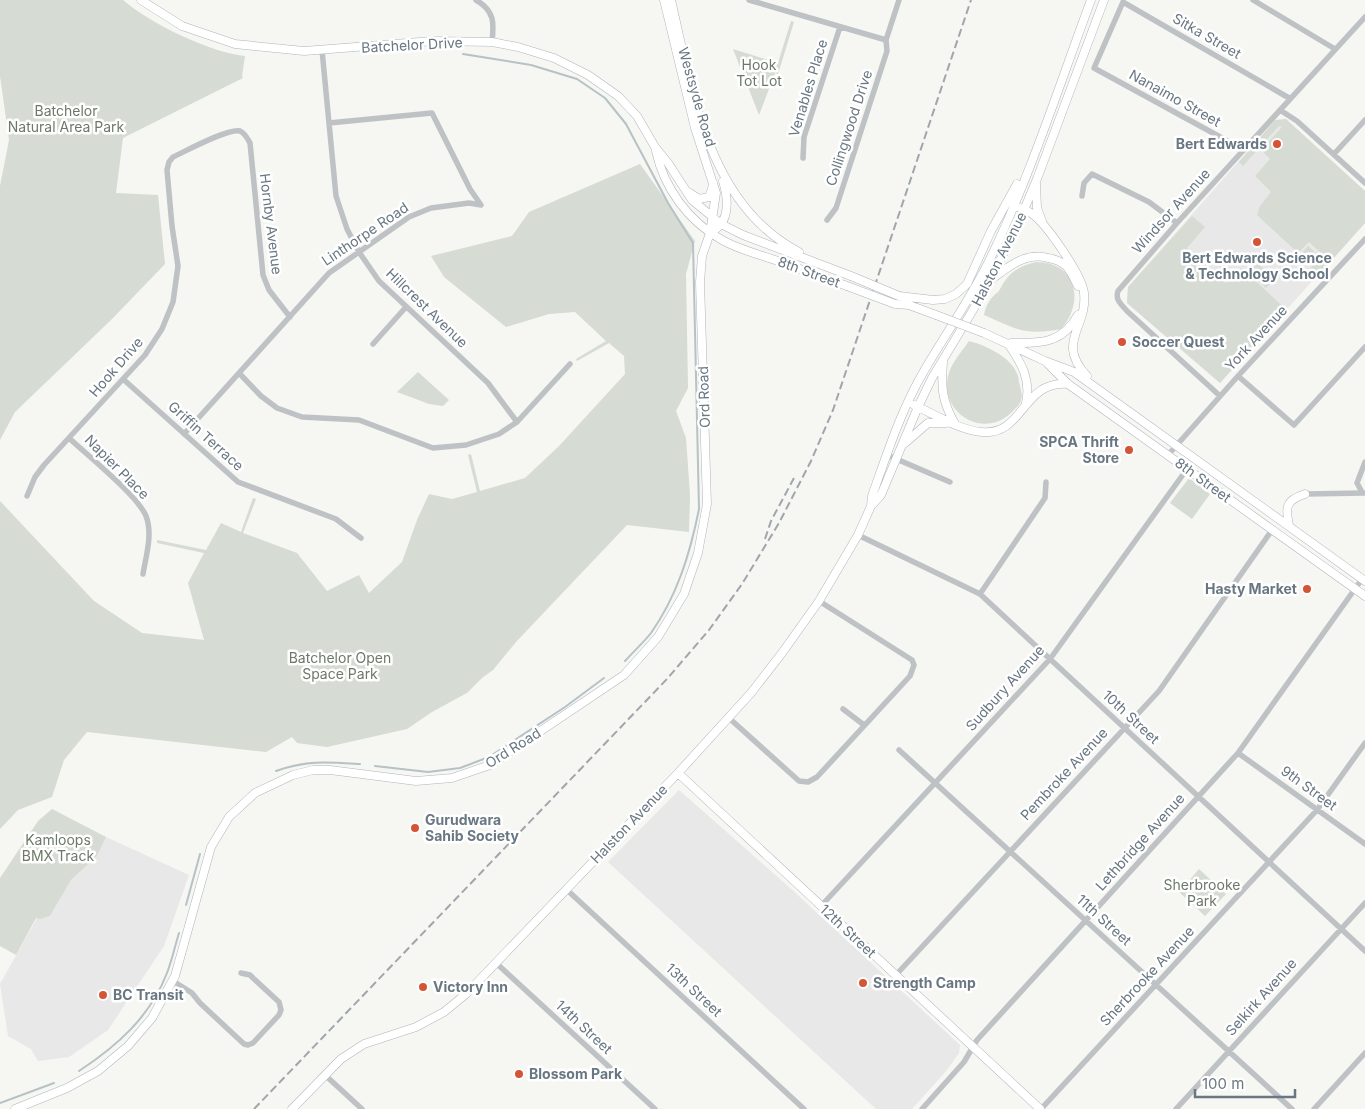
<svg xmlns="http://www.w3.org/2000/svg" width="1365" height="1109" viewBox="0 0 1365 1109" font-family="Inter,sans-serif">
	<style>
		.built { fill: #e7e8e7 }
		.green { fill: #d6dbd3 }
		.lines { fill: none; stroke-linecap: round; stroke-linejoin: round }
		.stream { stroke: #b6c2c5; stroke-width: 2 }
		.secondary-casing { stroke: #b0b6ba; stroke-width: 9 }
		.street { stroke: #bec2c5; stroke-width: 5.5 }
		.secondary { stroke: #fff; stroke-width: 8 }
		.rail { stroke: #a0a6ab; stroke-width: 2; stroke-dasharray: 8 4; stroke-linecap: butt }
		.secondary-bridge-casing { stroke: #b0b6ba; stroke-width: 9; stroke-linecap: butt }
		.secondary-bridge { stroke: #fff; stroke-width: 8 }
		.poi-dot { fill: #d45436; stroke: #fff; stroke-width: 2 }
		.labels { text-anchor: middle; stroke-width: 5; stroke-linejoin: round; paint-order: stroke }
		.street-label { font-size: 14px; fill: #687782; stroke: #fff }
		.park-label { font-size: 14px; fill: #6b7a66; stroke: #fff }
		.poi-label { font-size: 14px; font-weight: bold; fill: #687782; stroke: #fff; text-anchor: start }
	</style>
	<rect width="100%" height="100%" fill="#f6f6f3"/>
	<!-- built -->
	<path class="built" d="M1275,120L1287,121L1365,191V223L1220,383L1127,303L1128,287Z
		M679,790L789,887L960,1045L959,1053L947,1070L912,1109H876L608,862Z
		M106,837L189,875L164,946L108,1030L69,1057L38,1061L31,1049L8,1036L0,984L37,918L50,916L71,880L97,856Z"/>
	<!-- green -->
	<path class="green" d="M0,0H123C151,24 209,52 245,56L242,76L243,78L123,138L116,193L158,195L165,264L112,319L15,412L0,440V186L9,140L0,76Z
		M791,21L794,22L778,74L775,73L759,115L733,49L778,63Z
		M1286,119L1365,191V223L1316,278L1308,271L1313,265L1301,254L1308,246L1320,257L1322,254L1309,242L1298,253L1257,215L1260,206L1271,192L1255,176L1270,159L1261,150L1282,127L1279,126L1243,166L1239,162L1275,120Z
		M640,164L695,241L686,274L688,388L676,411L686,438L690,495L689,532L627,525L516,642L493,670L482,678L467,693L432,712L407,729L327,747L297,743L292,737L266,752L87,732L64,760L52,797L18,810L0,829V501L94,601L142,633L204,640L188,583L204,553L157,543V540L206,550L221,523L241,532L253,498L256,499L243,533L297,553L327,591L359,575L369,593L402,562L417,520L429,494L452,499L477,492L468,455L471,454L480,491L525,478L559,446L625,374L624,356L609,343L577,361L576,359L606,341L575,312L549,314L506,327L444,277L431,256L512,236L529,212Z
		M1192,216L1205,227L1187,248L1226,283L1241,268L1286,309L1220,383L1127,303L1128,287Z
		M1254,260L1275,279L1266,288L1246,270Z
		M1036,262C1077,262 1085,302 1061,329C1025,336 1016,329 984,315C986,305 990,298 998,292C1000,290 1002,285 1004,282C1012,270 1023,265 1036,262Z
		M969,341C988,346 1018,360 1019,382C1020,387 1023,395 1021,400C1020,405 1015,409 1012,412C983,441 937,412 949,373C952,362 963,350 969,341Z
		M418,372L449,400L443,406L429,404L397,392Z
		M1189,478L1210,494L1192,519L1170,503Z
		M52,809L106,837L97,856L71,880L50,916L40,919L36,918L16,955L0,946V878L38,821Z
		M1199,869L1226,894L1205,916L1179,892Z"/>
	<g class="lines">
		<!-- stream -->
		<path class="stream" d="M463,54L531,65L577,79L605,98L626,124L668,203L693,243L699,509C690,554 677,596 651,633C643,643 633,652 625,661
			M375,766L428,772L460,768L489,757L565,707L604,678
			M276,771C307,760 327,762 360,764
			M186,905L200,854
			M79,1071C117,1046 150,1017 167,973C172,960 175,946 179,933
			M0,1103L54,1083"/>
		<!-- secondary casing -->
		<g class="secondary-casing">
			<path id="secondary" d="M141,0L182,26L235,44L304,51L433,41L492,42L518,47L554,58L588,75L618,96L637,116L655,147L668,163L692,200L721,224L743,235L851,276
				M671,0C692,90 708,205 799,252
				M656,151C664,188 688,221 722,240C738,249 757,254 775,260C799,269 823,277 847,286
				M1036,184L1037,208L1042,221
				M690,193L699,199L709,197L712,189L713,183
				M1020,208C1023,210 1028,211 1031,213C1046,223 1082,275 1084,293C1088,328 1055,342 1087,376
				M710,233C713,231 718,228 720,225C730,214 727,194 723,181
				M992,279C1009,266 1026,252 1048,258C1054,259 1062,262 1066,266C1071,271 1075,280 1078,286
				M899,296L933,300L945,299L956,294L967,284L991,231L1017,184
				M895,304L909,305L936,315
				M984,333L1045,361L1074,372L1365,581
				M1011,343C1041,343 1062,344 1078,315
				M1009,345C1022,364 1031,380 1026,403
				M943,362C941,388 942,401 955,424
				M1048,364L1068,384L1365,596
				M914,405C936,415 959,430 982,432C1024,436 1022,380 1068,384
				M905,443L928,423H946
				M871,506L872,496C887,454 901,410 924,371C946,333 972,297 991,257C1031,174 1059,86 1091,0
				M1289,525C1285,507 1286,500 1305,494
				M678,773L1040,1109
				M15,1109L67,1088L98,1071L128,1046L152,1018L175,976L211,847L229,817L255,793L293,775L313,770H330L416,781L452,778L490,765L624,675L658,637L684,594L698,553L707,504L700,282L702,256L710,233L716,193L695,128L664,0
				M292,1109L341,1059L364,1044L416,1027L444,1012L466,994L678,773L751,693L782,653L819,601L858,535L871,506L881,495L918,407L932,378L991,280L1024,210L1037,179L1104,0"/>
		</g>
		<!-- street -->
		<path class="street" d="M476,0C495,11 494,23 492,42
			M749,0L886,40L899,0
			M1253,0L1335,49
			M322,50L336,196L347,229L359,252L379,281L488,383L517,422
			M1280,110L1297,121L1365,183
			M1244,150L1094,68L1123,2L1289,98
			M1334,154L1365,120
			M803,158L804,137L840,27
			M1082,196L1084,183L1092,174L1149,202L1177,223
			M827,220L836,208L887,51L886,40
			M373,344L406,307
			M239,373L261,396L277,408L302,417L359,420L433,448L466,445L499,434L517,422L570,364
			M1238,376L1294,425L1365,347
			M123,379L238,482L336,519L361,538
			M1220,396L1127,311C1121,304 1115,300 1118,291L1177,223L1365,17
			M184,434L329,273L409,217L431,208L469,203L481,205L470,189L432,113L329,123
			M69,438C87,455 138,496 146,516C153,534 146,556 143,574
			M887,455L950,482
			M1168,455L1238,376L1365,239
			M1362,492L1357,483L1365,462
			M1305,494L1365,493
			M27,496L35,477L44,465L145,355L162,329L173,302L178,266L172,226L167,170L169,162L173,157C186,151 228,128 240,131C245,133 247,138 250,143L263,275L269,290L290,317
			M858,535L980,594L1365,951
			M980,594L1045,498L1046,482
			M843,709L864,725
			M729,718L799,781L808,782L817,777L910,676L914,665L912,660L819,601
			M899,750L1292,1109
			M1238,753L1365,844
			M566,889L804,1109
			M821,906L1050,659L1187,469
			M496,963L655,1109
			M895,976L1159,691L1272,530
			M173,981L192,993L200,1003L244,1044L248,1045L253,1043L279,1015L281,1010L279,1002L253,978L250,975L241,973
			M325,1075L362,1109
			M922,1109L964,1062L977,1040L1238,753L1362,579
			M1041,1109L1317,810L1365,743
			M1176,1109L1365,903
			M1314,1109L1365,1053"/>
		<!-- secondary -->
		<use href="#secondary" class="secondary"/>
		<!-- rail -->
		<path class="rail" d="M765,539L771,521L794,478
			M254,1109L667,679L709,630L742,584L779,523L811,461L833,410L971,0"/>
		<!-- secondary-bridge casing -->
		<g class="secondary-bridge-casing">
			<path id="secondary-bridge" d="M851,276L899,296
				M847,286L895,304
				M936,315L984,333"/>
		</g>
		<!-- secondary-bridge -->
		<use href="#secondary-bridge" class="secondary-bridge"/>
	</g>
	<!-- markers -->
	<g class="poi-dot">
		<circle cx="1277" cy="144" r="5"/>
		<circle cx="1257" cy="242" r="5"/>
		<circle cx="1122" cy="342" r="5"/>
		<circle cx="1129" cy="450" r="5"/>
		<circle cx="1307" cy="589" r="5"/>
		<circle cx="415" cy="828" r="5"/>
		<circle cx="863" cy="983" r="5"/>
		<circle cx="423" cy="987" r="5"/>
		<circle cx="103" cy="995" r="5"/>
		<circle cx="519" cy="1074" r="5"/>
	</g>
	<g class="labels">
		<!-- street labels -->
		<g class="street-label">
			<text transform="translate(1207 36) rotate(30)" y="5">Sitka Street</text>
			<text transform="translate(412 45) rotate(-3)" y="5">Batchelor Drive</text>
			<text transform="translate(808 88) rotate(-73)" y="5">Venables Place</text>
			<text transform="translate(697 97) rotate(74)" y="5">Westsyde Road</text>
			<text transform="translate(1175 98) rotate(29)" y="5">Nanaimo Street</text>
			<text transform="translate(849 128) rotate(-72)" y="5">Collingwood Drive</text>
			<text transform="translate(1171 211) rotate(-48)" y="5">Windsor Avenue</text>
			<text transform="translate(271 224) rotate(83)" y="5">Hornby Avenue</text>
			<text transform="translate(365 234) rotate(-34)" y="5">Linthorpe Road</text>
			<text transform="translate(999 259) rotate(-63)" y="5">Halston Avenue</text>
			<text transform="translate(809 272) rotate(20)" y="5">8th Street</text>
			<text transform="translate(427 308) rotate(44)" y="5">Hillcrest Avenue</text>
			<text transform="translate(1256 338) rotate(-47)" y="5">York Avenue</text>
			<text transform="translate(116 367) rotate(-49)" y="5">Hook Drive</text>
			<text transform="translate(704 397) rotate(-92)" y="5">Ord Road</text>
			<text transform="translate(206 436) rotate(42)" y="5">Griffin Terrace</text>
			<text transform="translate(117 467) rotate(45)" y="5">Napier Place</text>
			<text transform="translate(1203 480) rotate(36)" y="5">8th Street</text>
			<text transform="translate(1005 688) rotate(-48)" y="5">Sudbury Avenue</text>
			<text transform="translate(1131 717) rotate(43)" y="5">10th Street</text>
			<text transform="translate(513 748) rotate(-32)" y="5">Ord Road</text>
			<text transform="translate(1064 774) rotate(-47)" y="5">Pembroke Avenue</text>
			<text transform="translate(1309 788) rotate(36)" y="5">9th Street</text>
			<text transform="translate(629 824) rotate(-46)" y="5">Halston Avenue</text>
			<text transform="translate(1140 842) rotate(-48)" y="5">Lethbridge Avenue</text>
			<text transform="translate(1104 920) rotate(42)" y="5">11th Street</text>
			<text transform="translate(848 931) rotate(43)" y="5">12th Street</text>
			<text transform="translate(1147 976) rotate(-47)" y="5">Sherbrooke Avenue</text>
			<text transform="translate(694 990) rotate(43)" y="5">13th Street</text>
			<text transform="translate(1261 997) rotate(-48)" y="5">Selkirk Avenue</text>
			<text transform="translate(584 1027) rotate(43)" y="5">14th Street</text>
		</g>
		<!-- park labels -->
		<g class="park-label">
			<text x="759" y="70">Hook<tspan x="759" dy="16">Tot Lot</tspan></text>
			<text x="66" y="116">Batchelor<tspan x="66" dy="16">Natural Area Park</tspan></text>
			<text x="340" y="663">Batchelor Open<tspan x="340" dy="16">Space Park</tspan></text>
			<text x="58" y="845">Kamloops<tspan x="58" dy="16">BMX Track</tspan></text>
			<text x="1202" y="890">Sherbrooke<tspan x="1202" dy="16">Park</tspan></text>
		</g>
		<!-- poi labels -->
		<g class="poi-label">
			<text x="1267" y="149" text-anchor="end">Bert Edwards</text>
			<text x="1257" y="263" text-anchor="middle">Bert Edwards Science<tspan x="1257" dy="16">&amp; Technology School</tspan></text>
			<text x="1132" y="347">Soccer Quest</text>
			<text x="1119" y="447" text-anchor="end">SPCA Thrift<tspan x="1119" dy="16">Store</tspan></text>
			<text x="1297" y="594" text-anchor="end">Hasty Market</text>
			<text x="425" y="825">Gurudwara<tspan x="425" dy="16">Sahib Society</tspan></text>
			<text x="873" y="988">Strength Camp</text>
			<text x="433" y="992">Victory Inn</text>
			<text x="113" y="1000">BC Transit</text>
			<text x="529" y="1079">Blossom Park</text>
		</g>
	</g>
	<!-- scale -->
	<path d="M1195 1089v8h100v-8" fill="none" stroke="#687782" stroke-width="2.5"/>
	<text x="1202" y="1089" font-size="15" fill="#687782" stroke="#ffffff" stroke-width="4" paint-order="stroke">100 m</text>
</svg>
